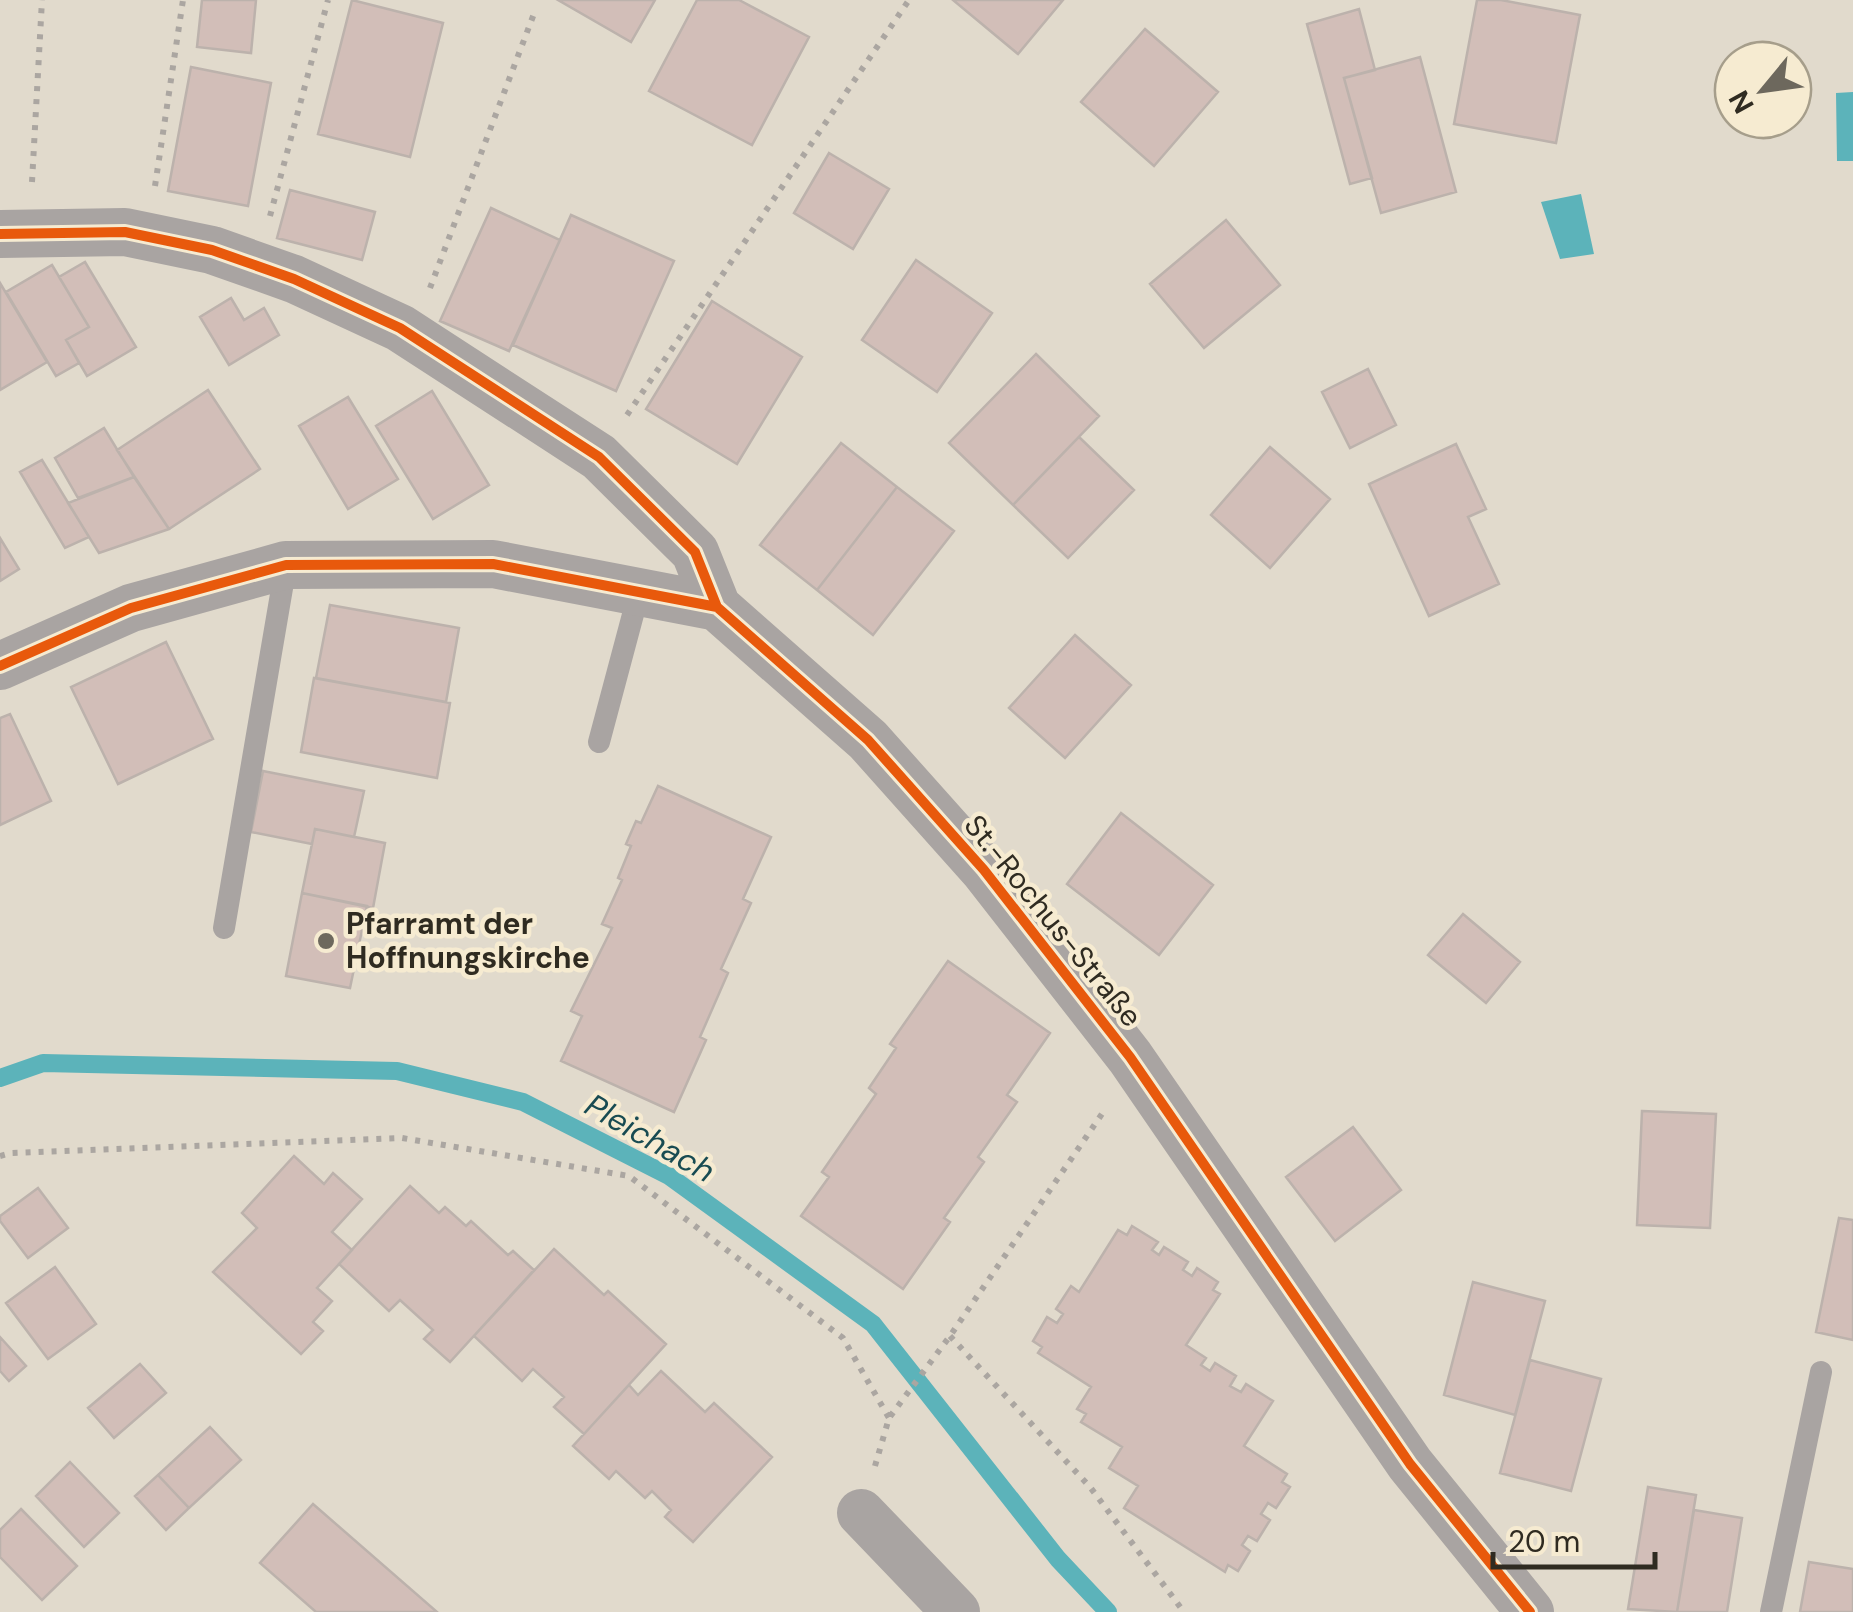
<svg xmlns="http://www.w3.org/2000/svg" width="1853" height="1612" viewBox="0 0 1853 1612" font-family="'DM Sans',sans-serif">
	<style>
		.water { fill: #5cb3ba }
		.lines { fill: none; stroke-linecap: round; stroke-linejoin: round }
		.stream { stroke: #5cb3ba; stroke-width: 18 }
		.building { fill: #d2beb8; stroke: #bcb2ac; stroke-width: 2.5 }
		.path { stroke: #aba6a1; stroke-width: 6; stroke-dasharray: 5 8; stroke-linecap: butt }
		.service { stroke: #a9a4a2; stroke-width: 22 }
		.minor { stroke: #a9a4a2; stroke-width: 48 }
		.cycleway-casing { stroke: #f6ebd1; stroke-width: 16 }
		.cycleway { stroke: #e8590c; stroke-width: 10 }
		.poi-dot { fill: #6d685d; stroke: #f6ebd1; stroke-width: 4 }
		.labels { text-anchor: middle; stroke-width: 9; stroke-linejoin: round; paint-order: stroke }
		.street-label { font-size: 30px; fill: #2f2b21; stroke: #f6ebd1 }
		.poi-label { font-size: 30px; font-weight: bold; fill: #2f2b21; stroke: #f6ebd1; text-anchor: start }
		.water-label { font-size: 32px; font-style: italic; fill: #184b52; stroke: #f6ebd1 }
	</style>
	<rect width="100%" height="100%" fill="#e1dacc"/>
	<!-- water -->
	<path class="water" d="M1853,92V161H1837L1836,93Z
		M1581,194L1594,254L1560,259L1541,202Z"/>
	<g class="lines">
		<!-- stream -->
		<path class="stream" d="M0,1078L43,1063L397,1071L523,1102L669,1176L873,1324L1058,1559L1108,1612"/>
	</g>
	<!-- building -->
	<path class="building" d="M202,0H256L251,53L197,47Z
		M352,0L443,23L410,157L318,134Z
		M558,0H655L631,42Z
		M697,0H739L809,37L752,145L649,91Z
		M953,0H1063L1018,54Z
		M1477,0H1501L1580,15L1556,143L1454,124Z
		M1359,9L1375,70L1344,78L1372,178L1350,184L1307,24Z
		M1145,29L1218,92L1154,166L1081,102Z
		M1420,57L1456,192L1381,213L1344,78Z
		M191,67L271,83L248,206L168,191Z
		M829,153L889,189L853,249L794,213Z
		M290,190L375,212L362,260L277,238Z
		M491,208L560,240L509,351L440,321Z
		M571,215L674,261L616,391L513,345Z
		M1226,220L1280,285L1204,348L1150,284Z
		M916,260L992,313L937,392L862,340Z
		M85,262L136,347L87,376L66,340L89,327L59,277Z
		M52,265L89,327L66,340L79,363L56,376L6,292Z
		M0,283L47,362L0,390Z
		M231,298L244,320L264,308L279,335L229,365L200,317Z
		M712,301L802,357L737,464L646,409Z
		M1036,354L1099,416L1013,505L949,443Z
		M1368,369L1396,425L1350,448L1322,392Z
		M208,390L260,469L169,529L117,450Z
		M432,391L489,485L433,519L376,426Z
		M348,397L398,479L348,509L299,426Z
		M104,428L134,477L78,498L55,458Z
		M1079,437L1134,490L1068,558L1013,505Z
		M841,443L897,487L817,590L760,545Z
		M1456,444L1486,509L1468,517L1499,584L1429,616L1369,484Z
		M1270,447L1330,499L1270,568L1211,515Z
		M42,460L89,537L65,548L20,472Z
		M134,477L169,529L99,553L68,503Z
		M897,487L954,531L873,635L817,590Z
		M0,538L19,569L0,581Z
		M330,605L459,628L446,702L316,678Z
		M1075,635L1131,685L1065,758L1009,708Z
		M166,642L213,739L118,784L71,687Z
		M314,678L450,703L437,778L301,752Z
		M10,714L51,801L0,825V718Z
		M263,771L364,791L354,837L315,829L312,844L251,832Z
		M658,786L771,837L743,899L751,903L721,969L728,973L700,1037L706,1040L674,1112L561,1061L582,1016L571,1011L612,928L602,924L622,880L618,878L631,846L626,844L636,821L641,823Z
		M1121,813L1213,885L1159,955L1067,884Z
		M315,829L385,843L373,908L302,893Z
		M302,893L367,906L350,988L286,976Z
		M1463,914L1520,962L1486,1003L1428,955Z
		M948,961L1050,1033L1007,1095L1017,1102L978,1157L984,1162L944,1218L950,1222L903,1289L801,1216L829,1177L822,1172L876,1094L869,1088L896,1048L890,1044Z
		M1642,1111L1716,1114L1710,1228L1637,1225Z
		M1353,1127L1401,1190L1335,1241L1286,1177Z
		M294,1156L324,1184L333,1173L362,1199L332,1232L352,1250L317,1288L332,1301L313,1322L323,1331L301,1354L213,1272L257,1228L242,1213Z
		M410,1186L439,1213L445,1207L466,1226L471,1221L508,1255L513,1251L534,1270L450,1362L424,1339L433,1330L400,1300L389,1311L339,1264Z
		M38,1188L68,1228L28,1258L0,1221V1216Z
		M1839,1218L1853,1220V1340L1816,1332Z
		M1132,1226L1158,1242L1152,1250L1159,1255L1164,1247L1188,1262L1183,1270L1192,1276L1197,1268L1218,1282L1213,1290L1220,1294L1186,1345L1206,1358L1201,1365L1210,1371L1215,1363L1236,1376L1230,1386L1241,1392L1246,1384L1273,1401L1244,1446L1287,1474L1282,1482L1290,1487L1276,1508L1268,1503L1261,1514L1270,1520L1257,1541L1248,1536L1242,1545L1250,1551L1238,1571L1228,1565L1225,1572L1124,1508L1138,1486L1109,1468L1122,1447L1081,1422L1086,1414L1077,1409L1091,1387L1038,1353L1042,1347L1033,1341L1047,1317L1057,1323L1063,1314L1056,1309L1071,1286L1079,1292L1118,1230L1127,1235Z
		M554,1249L604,1295L608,1291L666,1344L584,1434L554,1407L564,1397L533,1369L522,1381L474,1336Z
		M55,1267L96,1324L48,1359L6,1303Z
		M1473,1282L1545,1301L1515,1415L1444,1395Z
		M0,1337L26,1366L9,1381L0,1371Z
		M1530,1360L1601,1379L1571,1491L1500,1473Z
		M140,1364L166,1393L114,1438L88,1408Z
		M661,1371L705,1412L714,1403L772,1457L693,1542L665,1517L671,1510L652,1491L645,1498L616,1471L609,1479L573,1446L629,1385L638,1395Z
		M210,1427L241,1460L189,1508L158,1475Z
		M70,1462L119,1513L84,1547L36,1496Z
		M158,1475L189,1508L166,1530L135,1496Z
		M1648,1487L1696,1495L1677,1612L1628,1609Z
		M313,1504L437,1612H316L260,1563Z
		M21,1509L77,1566L42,1600L0,1557V1530Z
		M1694,1510L1742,1518L1727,1612H1677Z
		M1809,1562L1853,1569V1612H1800Z"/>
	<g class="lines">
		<!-- path -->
		<path class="path" d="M32,182L42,0
			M155,186L183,0
			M270,216L328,0
			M430,288L535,11
			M627,415L909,0
			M0,1156L11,1153L402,1138L629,1176L843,1338L889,1418
			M950,1336L1090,1487L1184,1612
			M875,1466L889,1418L950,1336L1106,1108"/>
		<!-- service -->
		<path class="service" d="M599,742L639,592
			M224,928L286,565
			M1771,1612L1821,1372"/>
		<!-- minor -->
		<path class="minor" d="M0,234L125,232L212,250L294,279L400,328L599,457L695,552L717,607
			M0,666L131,608L286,565L493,564L717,607L868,740L984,870L1130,1057L1410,1464L1530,1612
			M861,1513L956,1612"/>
		<!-- cycleway casing -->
		<g class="cycleway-casing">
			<path id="cycleway" d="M0,234L125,232L212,250L294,279L400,328L599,457L695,552L717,607
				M0,666L131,608L286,565L493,564L717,607L868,740L984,870L1130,1057L1410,1464L1530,1612"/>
		</g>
		<!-- cycleway -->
		<use href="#cycleway" class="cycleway"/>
	</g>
	<!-- markers -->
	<circle class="poi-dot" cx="326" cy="941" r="10"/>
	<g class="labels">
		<!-- street labels -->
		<g class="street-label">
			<text transform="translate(1053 921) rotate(51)" y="10">St.-Rochus-Straße</text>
		</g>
		<!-- poi labels -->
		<g class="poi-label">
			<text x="346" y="934">Pfarramt der<tspan x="346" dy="34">Hoffnungskirche</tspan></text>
		</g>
		<!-- water labels -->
		<g class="water-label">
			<text transform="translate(650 1138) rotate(30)" y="11">Pleichach</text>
		</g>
	</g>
	<!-- north arrow -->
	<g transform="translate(1763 90) rotate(241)"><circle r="48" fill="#f6ebd1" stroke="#a69e8b" stroke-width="2.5"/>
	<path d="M0-8L18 38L0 25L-18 38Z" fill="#6d685d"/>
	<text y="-15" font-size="28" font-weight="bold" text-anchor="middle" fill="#2f2b21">N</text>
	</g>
	<!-- scale -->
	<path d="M1493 1552v15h162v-15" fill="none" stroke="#2f2b21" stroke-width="5"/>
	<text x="1508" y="1552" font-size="30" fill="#2f2b21" stroke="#f6ebd1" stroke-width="8" paint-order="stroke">20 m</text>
</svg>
